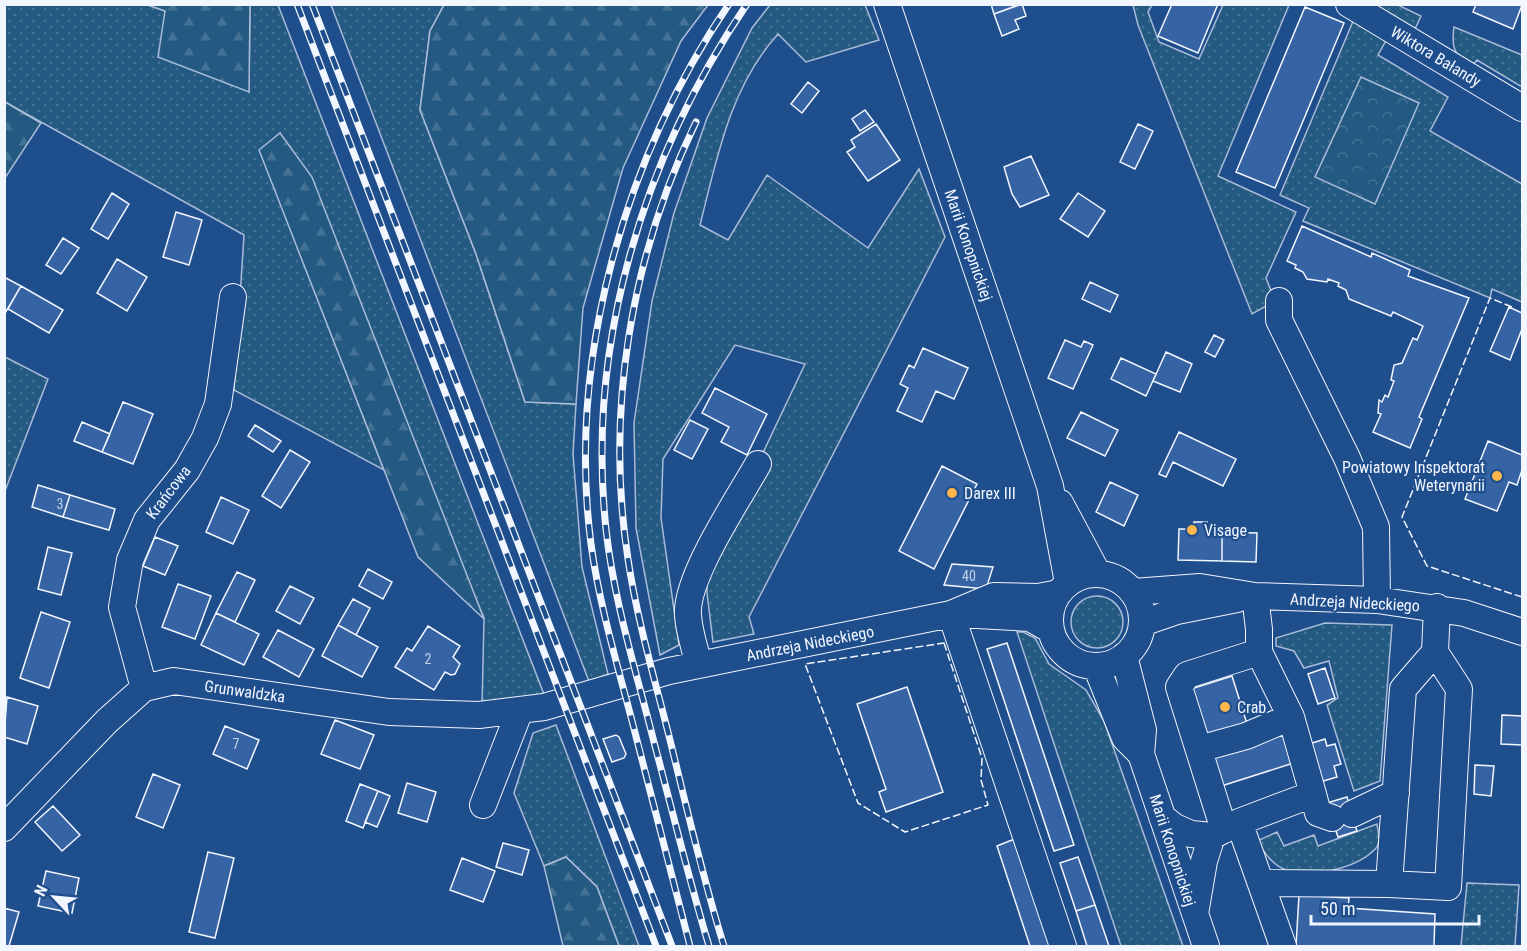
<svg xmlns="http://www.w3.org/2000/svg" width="1527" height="951" viewBox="0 0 1527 951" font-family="'Roboto Condensed',sans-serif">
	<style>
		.grass { fill: url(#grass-dots); stroke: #a8bbd7; stroke-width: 1.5 }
		.forest { fill: url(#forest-firs); stroke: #a8bbd7; stroke-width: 1.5 }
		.park { fill: url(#park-crowns); stroke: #a8bbd7; stroke-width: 1.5 }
		.building { fill: #3563a3; stroke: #f2f6ff; stroke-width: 1.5 }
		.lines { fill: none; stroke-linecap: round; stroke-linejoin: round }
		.minor-casing { stroke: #f2f6ff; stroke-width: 28 }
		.minor { stroke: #1f4e8c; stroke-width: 26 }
		.rail-casing { stroke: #f2f6ff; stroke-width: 7 }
		.rail { stroke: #1f4e8c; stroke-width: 4.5; stroke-dasharray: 14; stroke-linecap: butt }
		.fence { stroke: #f2f6ff; stroke-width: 1.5; stroke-dasharray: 8 3; stroke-linecap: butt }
		.poi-dot { fill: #ffb74d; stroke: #1f4e8c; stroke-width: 2 }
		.labels { text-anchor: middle; stroke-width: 4.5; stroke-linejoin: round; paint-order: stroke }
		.number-label { font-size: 14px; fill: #c3d1e8 }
		.street-label { font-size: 16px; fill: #f2f6ff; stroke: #1f4e8c }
		.poi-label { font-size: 16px; fill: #f2f6ff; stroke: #1f4e8c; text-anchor: start }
	</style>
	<defs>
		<pattern id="grass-dots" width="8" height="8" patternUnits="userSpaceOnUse" patternTransform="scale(1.5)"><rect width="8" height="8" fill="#245a82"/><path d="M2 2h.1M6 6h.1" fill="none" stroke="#447295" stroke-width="1.8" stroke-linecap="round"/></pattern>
		<pattern id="forest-firs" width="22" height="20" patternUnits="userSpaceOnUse" patternTransform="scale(1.5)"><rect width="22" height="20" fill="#245a82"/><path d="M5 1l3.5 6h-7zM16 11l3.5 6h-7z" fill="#447295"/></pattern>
		<pattern id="park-crowns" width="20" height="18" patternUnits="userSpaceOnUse" patternTransform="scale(1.5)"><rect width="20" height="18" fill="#245a82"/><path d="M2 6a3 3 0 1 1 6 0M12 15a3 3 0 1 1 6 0" fill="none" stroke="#447295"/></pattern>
	</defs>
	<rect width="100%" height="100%" fill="#1f4e8c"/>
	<!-- grass -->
	<path class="grass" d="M5,5H148L165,11L249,91L250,5H278L545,697L482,707L484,618L280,133L260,151L384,470L234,390L244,235L5,102Z
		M331,5H444L430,31L420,110L476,254L525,402L576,404L573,454L582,567L608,674L590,684Z
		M770,5H865L879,40L806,62L778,34C730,87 717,158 700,225L728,240L767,175L868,248L919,169L945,237L749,617L754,634L713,642L707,593V571L805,364L735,345L663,459L661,518L679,645L660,655L636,528L634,423L652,301L674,213L707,118L752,28Z
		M1133,5H1152L1148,12L1159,42L1199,59L1223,5H1289L1218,176L1296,212L1266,278L1275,301L1252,314L1138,25Z
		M1368,5H1398L1421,16L1415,29Z
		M1354,19L1388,37L1378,55L1448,97L1430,131L1522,184V302L1492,289L1490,298L1303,221L1309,208L1280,195Z
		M1454,27L1522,55V87L1477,60L1471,67C1454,55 1451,47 1454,27Z
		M5,357L48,379L5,491Z
		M1071 622a26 26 0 1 1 52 0a26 26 0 1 1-52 0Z
		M1325,623L1392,625L1380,781L1354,791L1327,705L1338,698L1329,661L1304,668L1294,651L1276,646V638Z
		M1017,632H1023L1035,638L1049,664L1086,690L1104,721L1183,946H1121Z
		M556,725L639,946H619L597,887L566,857L544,866L514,793L533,733Z
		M1377,824C1378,831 1381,841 1377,847C1359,868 1312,879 1286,870C1272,865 1265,853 1257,841L1277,832L1284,846L1314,835L1318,846Z
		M1467,883L1519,885L1515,946H1461Z"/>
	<!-- forest -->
	<path class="forest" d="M148,5H250L249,92L158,57L165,11Z
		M444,5H708L681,41L623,168L583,308L576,404L525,402L476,254L420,110L430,31Z
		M5,102L41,123L5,178Z
		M280,133L312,177L484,619L418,557L259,150Z
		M566,857L597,887L619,946H563L544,866Z"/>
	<!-- park -->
	<path class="park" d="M1361,77L1419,103L1375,204L1315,177Z"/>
	<!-- building -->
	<path class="building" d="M991,4H1021L994,14Z
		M1022,4L1026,16L1015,20L1019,29L1002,36L994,14Z
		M1172,4H1218L1198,53L1158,36Z
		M1476,4H1522V5L1513,29L1473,12Z
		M1305,7L1344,23L1275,188L1236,172Z
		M808,82L819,91L802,113L791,104Z
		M865,110L874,122L860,131L852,119Z
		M876,124L900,160L868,181L847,152L855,147L851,140Z
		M1138,124L1153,131L1135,169L1120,162Z
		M1031,156L1049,195L1020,207L1012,194L1004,167Z
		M112,193L129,204L108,239L91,229Z
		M1078,193L1105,211L1088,237L1060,219Z
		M176,212L202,220L189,265L163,257Z
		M1302,226L1371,257L1372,253L1410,270L1408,276L1469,298L1419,417L1422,419L1410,448L1373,432L1381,414L1378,413L1379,400L1382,402L1385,395L1388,397L1394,381L1391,380L1394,365L1402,363L1413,338L1417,340L1423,326L1393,312L1391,316L1349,299L1346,290L1338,286L1339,283L1328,279L1327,282L1307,279L1303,272L1295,268L1296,265L1287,261Z
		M63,238L79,248L61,274L46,265Z
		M117,259L147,277L127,311L97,293Z
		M4,277L21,286L4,315Z
		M1090,282L1118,295L1110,312L1082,299Z
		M21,286L63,310L49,333L8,309Z
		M1509,307L1522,313V329L1510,360L1490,351Z
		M1214,335L1224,340L1215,357L1205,352Z
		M1065,340L1081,347L1084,341L1093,345L1073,389L1048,378Z
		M923,348L968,368L954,399L936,391L922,422L897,411L908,388L900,384L909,365L914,368Z
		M1166,352L1192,364L1180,392L1153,381Z
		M1121,358L1156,374L1146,396L1111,379Z
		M715,388L767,414L747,455L721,442L729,427L702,413Z
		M123,402L153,414L133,464L102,452Z
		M1081,412L1118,430L1105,456L1067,438Z
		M690,420L708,429L692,459L674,450Z
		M82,422L110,434L102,452L74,441Z
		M255,425L281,441L273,452L248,436Z
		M1179,432L1236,459L1223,486L1173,462L1166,477L1159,474Z
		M1488,441L1522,455V470L1517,485L1509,482L1497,511L1465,499Z
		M290,450L310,462L281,508L262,496Z
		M942,466L977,484L934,569L899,551Z
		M1110,482L1138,495L1124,526L1096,512Z
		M38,485L70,495L63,517L32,507Z
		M70,495L115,509L109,530L63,517Z
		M221,497L249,510L233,544L206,532Z
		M1194,522H1207L1206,530H1222V561L1178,560L1179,529H1195Z
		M1222,532L1257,533L1256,562L1222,561Z
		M155,537L178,546L165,575L143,566Z
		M48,547L72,553L61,595L38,589Z
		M952,564L993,567L986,589L944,585Z
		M368,569L392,582L383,599L359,586Z
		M237,572L255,580L235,622L216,613Z
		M178,584L211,596L195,639L162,627Z
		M290,586L314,598L300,624L276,611Z
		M353,599L370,608L356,635L338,625Z
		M41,612L70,622L49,688L20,678Z
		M216,613L259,634L244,665L201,645Z
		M338,625L378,647L362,677L322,656Z
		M428,626L460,646L453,657L460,664L455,674L451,675L445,672L434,690L395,667L407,648L412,651Z
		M278,630L314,649L299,677L263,657Z
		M1007,643L1074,845L1054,851L987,649Z
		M1325,668L1335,698L1318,704L1308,674Z
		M1232,676L1248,727L1208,740L1191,689Z
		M907,687L943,792L886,812L879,792L886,789L857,704Z
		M7,697L38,706L27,744L4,737Z
		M1502,715L1522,716V745L1501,744Z
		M335,720L374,735L360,769L321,754Z
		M225,726L259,740L247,769L213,754Z
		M1293,729L1303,760L1212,789L1208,740Z
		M616,735L619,737L626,754L624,758L612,762L603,739Z
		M1325,739L1327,746L1335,744L1341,764L1334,766L1337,777L1320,782L1309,744Z
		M1475,765L1494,766L1491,796L1474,794Z
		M153,774L180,785L163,828L136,817Z
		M407,783L436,792L427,822L398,813Z
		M360,784L378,791L363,828L346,821Z
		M378,791L390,796L377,827L365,822Z
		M1347,797L1357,831L1338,837L1327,803Z
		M53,806L80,835L62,851L35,822Z
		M1017,838L1052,946H1030L997,846Z
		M503,843L529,850L522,875L496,867Z
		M208,852L234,858L215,938L189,932Z
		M1078,857L1095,905L1076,911L1060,863Z
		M462,858L495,871L483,902L450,890Z
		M46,871L79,878L72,913L38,906Z
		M1299,895L1349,898L1348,908L1435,914L1434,946H1296Z
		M1095,905L1109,946H1087L1076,911Z
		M4,908L19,912L9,946H4Z"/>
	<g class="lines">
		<!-- minor casing -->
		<g class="minor-casing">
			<path id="minor" d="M887,4L1050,486L1068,583
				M1349,4L1522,108
				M1279,301V320L1347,458L1376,527L1377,600
				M1060,503L1098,574
				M1050 620a46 46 0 1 1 92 0a46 46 0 1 1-92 0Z
				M1133,592L1200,587L1255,596L1377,600L1464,613L1522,632
				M951,614L1063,946
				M958,614L1030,618L1051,630
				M1142,623L1177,611L1237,599
				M1124,656L1143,730L1141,754L1206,946
				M699,665C695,649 689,632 688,615C685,578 739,498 758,464
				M1096,666L1125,738L1141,754
				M144,688L122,607L130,560L147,520L187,470L205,438L218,404L233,297
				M1199,749L1246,736L1291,717
				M1313,794L1318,813L1332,818
				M483,805L520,710
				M1352,814L1396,793
				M1162,817L1175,827L1191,834L1212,836L1239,822L1313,794L1291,717L1259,652V629L1255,596
				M1239,822L1283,946
				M4,828L107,721L144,688L174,681L389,712L479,715L544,707L669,671L951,614L994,596L1038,597L1059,593
				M1224,830L1179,687L1187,675L1259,652
				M1261,883L1389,884L1403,689L1435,652L1437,607
				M1389,884L1448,887L1459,689L1435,652
				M1195,914L1204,861L1212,836"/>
		</g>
		<!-- minor -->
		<use href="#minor" class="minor"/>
		<!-- rail casing -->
		<g class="rail-casing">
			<path id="rail" d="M297,4L656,946
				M312,4L672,946
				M696,122C631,256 605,411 628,559C637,620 655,680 670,740C687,809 703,879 724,946
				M690,946C670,870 651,793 631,717C616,660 599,603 591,544C567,359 624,158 729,4
				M709,946C689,880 673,813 655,746C637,674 614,603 606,529C586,344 643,157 747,4"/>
		</g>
		<!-- rail -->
		<use href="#rail" class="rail"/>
		<!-- fence -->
		<path class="fence" d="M1512,307L1490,298L1402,517L1427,566L1522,597
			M944,643L982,758L981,780L988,805L905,832L858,803L805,664Z"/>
	</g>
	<!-- markers -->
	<g class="poi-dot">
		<circle cx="1497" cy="476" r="6"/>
		<circle cx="952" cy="493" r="6"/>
		<circle cx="1192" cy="530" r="6"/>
		<circle cx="1225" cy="707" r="6"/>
	</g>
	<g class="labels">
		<!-- number labels -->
		<g class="number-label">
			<text x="60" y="509">3</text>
			<text x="969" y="581">40</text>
			<text x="428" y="664">2</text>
			<text x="236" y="749">7</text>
		</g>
		<!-- street labels -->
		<g class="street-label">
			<text transform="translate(1436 56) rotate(31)" y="6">Wiktora Bałandy</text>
			<text transform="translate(969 245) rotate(71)" y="6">Marii Konopnickiej</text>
			<text transform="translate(168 492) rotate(-53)" y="6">Krańcowa</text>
			<text transform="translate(1355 602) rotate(3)" y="6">Andrzeja Nideckiego</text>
			<text transform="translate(810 643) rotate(-11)" y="6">Andrzeja Nideckiego</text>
			<text transform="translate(245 691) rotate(8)" y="6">Grunwaldzka</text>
			<text transform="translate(1173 850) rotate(72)" y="6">Marii Konopnickiej</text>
		</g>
		<!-- poi labels -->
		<g class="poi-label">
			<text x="1485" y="473" text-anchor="end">Powiatowy Inspektorat<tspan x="1485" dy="18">Weterynarii</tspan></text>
			<text x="964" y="499">Darex III</text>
			<text x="1204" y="536">Visage</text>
			<text x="1237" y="713">Crab</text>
		</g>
	</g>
	<!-- border -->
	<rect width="1527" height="951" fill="none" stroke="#f2f6ff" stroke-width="12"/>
	<!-- north arrow -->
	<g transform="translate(54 897) rotate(296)" stroke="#1f4e8c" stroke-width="4.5" paint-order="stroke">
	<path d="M0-4.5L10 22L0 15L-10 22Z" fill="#f2f6ff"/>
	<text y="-9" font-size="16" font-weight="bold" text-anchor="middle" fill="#f2f6ff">N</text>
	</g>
	<!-- scale -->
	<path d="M1311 915v9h168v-9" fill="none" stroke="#f2f6ff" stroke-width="3"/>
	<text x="1320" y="915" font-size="18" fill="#f2f6ff" stroke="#1f4e8c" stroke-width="4.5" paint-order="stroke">50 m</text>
</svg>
